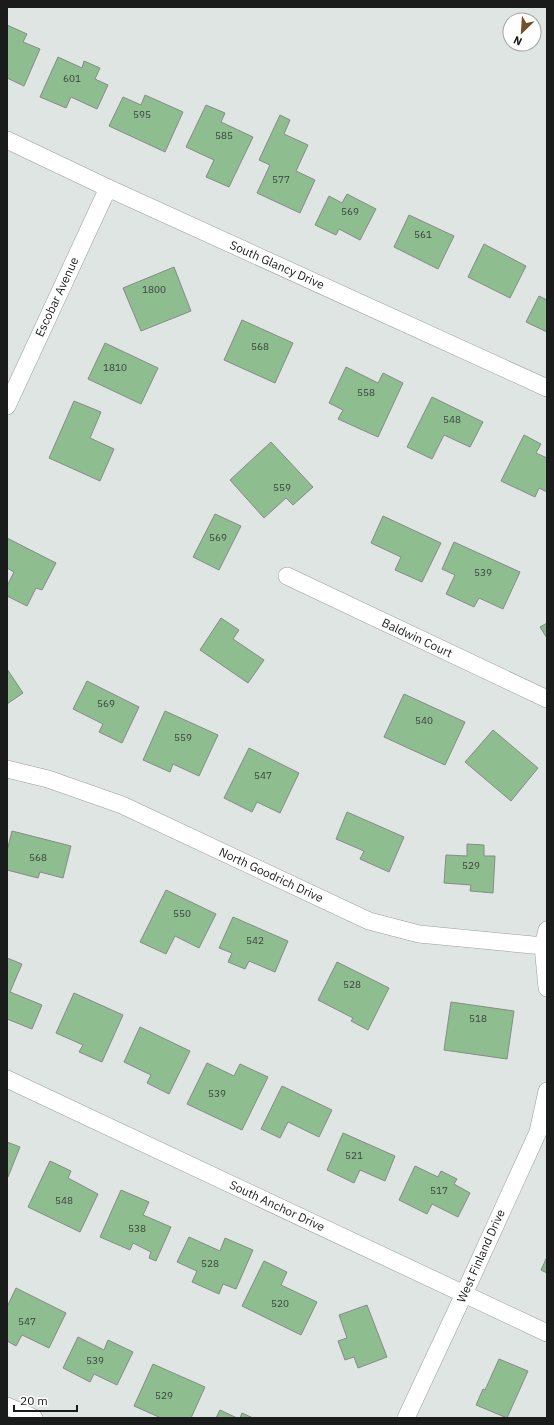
<svg xmlns="http://www.w3.org/2000/svg" width="554" height="1425" viewBox="0 0 554 1425" font-family="'IBM Plex Sans',sans-serif">
	<style>
		.building { fill: #8ebd90; stroke: #878b87 }
		.lines { fill: none; stroke-linecap: round; stroke-linejoin: round }
		.minor-casing { stroke: #999f9c; stroke-width: 18 }
		.minor { stroke: #fff; stroke-width: 17 }
		.labels { text-anchor: middle; stroke-width: 3.5; stroke-linejoin: round; paint-order: stroke }
		.number-label { font-size: 10px; fill: #374438 }
		.street-label { font-size: 12px; fill: #1a1c1b; stroke: #fff }
	</style>
	<rect width="100%" height="100%" fill="#dee5e2"/>
	<!-- building -->
	<path class="building" d="M7,25L27,34L23,42L40,49L24,86L7,78Z
		M58,57L82,68L84,61L100,68L95,79L108,85L97,109L71,97L66,108L40,97Z
		M145,95L183,112L165,152L109,126L123,97L141,105Z
		M206,105L225,113L221,122L253,137L229,187L206,177L214,160L186,147Z
		M280,115L290,120L284,134L308,145L296,171L315,180L300,213L257,193L270,165L259,160Z
		M347,194L376,209L360,240L339,229L336,235L315,225L329,196L342,203Z
		M409,215L454,236L438,269L394,247Z
		M484,244L526,266L510,298L468,277Z
		M174,267L191,311L141,331L123,288Z
		M539,296L547,300V332L526,322Z
		M242,320L293,343L275,383L224,360Z
		M105,343L158,368L141,404L88,379Z
		M346,367L378,383L383,373L403,383L378,437L338,419L343,410L329,403Z
		M432,397L483,422L470,447L444,435L432,459L407,447Z
		M74,401L101,412L90,438L114,449L100,481L49,458Z
		M524,435L541,444L536,453L547,458V492L539,488L535,497L501,481Z
		M271,442L313,487L293,505L286,498L264,518L230,480Z
		M215,514L241,526L219,570L193,557Z
		M383,516L441,543L422,582L395,570L401,557L371,543Z
		M7,538L56,563L42,590L36,588L27,606L7,596V586L14,572L7,568Z
		M454,542L520,572L503,609L479,598L474,607L446,594L455,575L442,569Z
		M221,618L239,630L233,639L264,660L248,683L200,650Z
		M547,623V638L540,627Z
		M7,669L23,693L7,704Z
		M87,681L139,707L122,743L99,732L103,724L73,709Z
		M404,694L465,722L445,765L384,737Z
		M165,711L218,735L199,776L173,764L170,772L143,760Z
		M493,730L538,768L511,801L465,762Z
		M249,748L299,773L280,813L257,802L252,812L224,798Z
		M347,812L404,837L389,872L360,859L364,851L336,839Z
		M12,831L71,846L63,878L40,872L38,878L7,870V851Z
		M467,844L484,845V856H495L493,893L470,891L471,885L444,883L446,855L467,856Z
		M166,890L216,914L199,948L175,936L166,954L140,942Z
		M233,917L288,941L275,972L249,961L245,969L228,962L232,953L219,948Z
		M7,958L22,964L10,992L42,1005L32,1029L7,1019Z
		M337,962L389,988L368,1030L351,1021L353,1018L318,1000Z
		M74,993L123,1015L102,1062L79,1052L83,1045L56,1033Z
		M451,1002L514,1011L507,1059L444,1050Z
		M140,1027L190,1051L169,1094L147,1083L151,1075L124,1062Z
		M207,1063L234,1076L240,1064L268,1077L242,1130L187,1104Z
		M282,1086L332,1110L319,1137L288,1122L280,1138L261,1129Z
		M343,1133L395,1156L385,1181L360,1170L354,1183L327,1170Z
		M7,1142L20,1147L8,1177H7Z
		M50,1161L71,1171L68,1178L98,1194L80,1232L28,1207Z
		M415,1166L438,1177L441,1171L457,1179L454,1184L470,1193L458,1217L432,1204L427,1214L399,1200Z
		M121,1190L149,1202L143,1215L171,1227L156,1261L149,1258L151,1252L133,1243L130,1250L100,1237Z
		M189,1237L220,1251L225,1238L253,1250L236,1289L223,1284L219,1294L192,1282L197,1271L177,1262Z
		M547,1257V1273L541,1270Z
		M264,1261L287,1272L281,1285L317,1302L301,1335L242,1306Z
		M16,1288L66,1313L49,1348L22,1335L16,1346L7,1341V1307Z
		M367,1305L387,1357L358,1368L354,1357L345,1360L338,1341L347,1338L339,1315Z
		M78,1337L104,1350L108,1340L133,1352L117,1385L94,1374L90,1382L63,1368Z
		M499,1359L528,1371L507,1418L476,1405L483,1389L485,1390Z
		M153,1364L205,1387L191,1418H161L134,1406Z
		M220,1410L237,1418H216Z
		M242,1413L253,1418H240Z"/>
	<g class="lines">
		<!-- minor casing -->
		<g class="minor-casing">
			<path id="minor" d="M7,140L108,188L547,388
				M7,406L108,188
				M287,576L547,699
				M7,769L48,779L122,805L369,921L419,934L543,946
				M547,930L543,946L547,988
				M7,1079L547,1333
				M7,1406L34,1418
				M406,1418L464,1294L538,1132L547,1091"/>
		</g>
		<!-- minor -->
		<use href="#minor" class="minor"/>
	</g>
	<g class="labels">
		<!-- number labels -->
		<g class="number-label">
			<text x="72" y="82">601</text>
			<text x="142" y="118">595</text>
			<text x="224" y="139">585</text>
			<text x="281" y="183">577</text>
			<text x="350" y="215">569</text>
			<text x="423" y="238">561</text>
			<text x="154" y="293">1800</text>
			<text x="260" y="350">568</text>
			<text x="115" y="371">1810</text>
			<text x="366" y="396">558</text>
			<text x="452" y="423">548</text>
			<text x="282" y="491">559</text>
			<text x="218" y="541">569</text>
			<text x="483" y="576">539</text>
			<text x="106" y="707">569</text>
			<text x="424" y="724">540</text>
			<text x="183" y="741">559</text>
			<text x="263" y="779">547</text>
			<text x="38" y="861">568</text>
			<text x="471" y="869">529</text>
			<text x="182" y="917">550</text>
			<text x="255" y="944">542</text>
			<text x="352" y="988">528</text>
			<text x="478" y="1022">518</text>
			<text x="217" y="1097">539</text>
			<text x="354" y="1159">521</text>
			<text x="439" y="1194">517</text>
			<text x="64" y="1204">548</text>
			<text x="137" y="1232">538</text>
			<text x="210" y="1267">528</text>
			<text x="280" y="1307">520</text>
			<text x="27" y="1325">547</text>
			<text x="95" y="1364">539</text>
			<text x="164" y="1399">529</text>
		</g>
		<!-- street labels -->
		<g class="street-label">
			<text transform="translate(277 265) rotate(24)" y="4">South Glancy Drive</text>
			<text transform="translate(57 297) rotate(-65)" y="4">Escobar Avenue</text>
			<text transform="translate(417 638) rotate(25)" y="4">Baldwin Court</text>
			<text transform="translate(271 875) rotate(25)" y="4">North Goodrich Drive</text>
			<text transform="translate(277 1206) rotate(25)" y="4">South Anchor Drive</text>
			<text transform="translate(481 1256) rotate(-66)" y="4">West Finland Drive</text>
		</g>
	</g>
	<!-- border -->
	<rect width="554" height="1425" fill="none" stroke="#1a1c1b" stroke-width="16"/>
	<!-- north arrow -->
	<g transform="translate(522 32) rotate(205)"><circle r="19" fill="#ffffff" stroke="#a3a4a4"/>
	<path d="M0-3L7 15L0 10L-7 15Z" fill="#754f2b"/>
	<text y="-6" font-size="11" font-weight="bold" text-anchor="middle" fill="#1a1c1b">N</text>
	</g>
	<!-- scale -->
	<path d="M14 1405v6h63v-6" fill="none" stroke="#1a1c1b" stroke-width="2"/>
	<text x="20" y="1405" font-size="12" fill="#1a1c1b" stroke="#ffffff" stroke-width="3" paint-order="stroke">20 m</text>
</svg>
